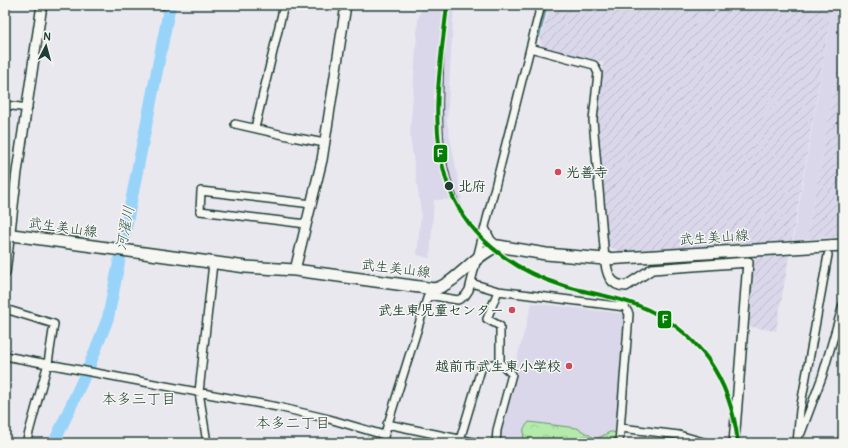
<svg xmlns="http://www.w3.org/2000/svg" width="848" height="448" viewBox="0 0 848 448" font-family="Pangolin,'Klee One',sans-serif">
	<style>
		.built { fill: #dad7eb }
		.industrial { fill: url(#industrial-furrows) }
		.park { fill: url(#park-crowns); stroke: #6a9470 }
		.lines { fill: none; stroke-linecap: round; stroke-linejoin: round }
		.stream { stroke: #6898aa; stroke-width: 2 }
		.river { stroke: #98d4f9; stroke-width: 12 }
		.minor-casing { stroke: #1f3d34; stroke-width: 10 }
		.tertiary-casing { stroke: #1f3d34; stroke-width: 12 }
		.primary-casing { stroke: #1f3d34; stroke-width: 14 }
		.minor { stroke: #f6f6f2; stroke-width: 7 }
		.tertiary { stroke: #f6f6f2; stroke-width: 9 }
		.primary { stroke: #f6f6f2; stroke-width: 11 }
		.tram { stroke: #1f3d34; stroke-width: 1 }
		.rail-1-casing { stroke: #f6f6f2; stroke-width: 7 }
		.rail-1 { stroke: #008000; stroke-width: 4 }
		.poi-dot { fill: #d1495b; stroke: #f6f6f2; stroke-width: 1.5 }
		.stop-dot { fill: #1f3d34; stroke: #f6f6f2; stroke-width: 1.5 }
		.labels { text-anchor: middle; stroke-width: 3; stroke-linejoin: round; paint-order: stroke }
		.poi-label { font-size: 14px; font-weight: bold; fill: #1f3d34; stroke: #f6f6f2; text-anchor: end }
		.stop-label { font-size: 14px; font-weight: bold; fill: #1f3d34; stroke: #f6f6f2; text-anchor: start }
		.street-label { font-size: 14px; fill: #1f3d34; stroke: #f6f6f2 }
		.water-label { font-size: 15px; font-style: italic; fill: #375b5b; stroke: #f6f6f2 }
		.neighbourhood-label { font-size: 15px; fill: #1f3d34; stroke: #f6f6f2 }
		.line-badge { stroke: #f6f6f2; stroke-width: 1.5 }
		.badge-label { font-size: 11px; text-anchor: middle; font-weight: bold; fill: #fff }
	</style>
	<defs>
		<pattern id="industrial-furrows" width="10" height="10" patternUnits="userSpaceOnUse"><rect width="10" height="10" fill="#dad7eb"/><path d="M-1 1l2-2M0 10L10 0M9 11l2-2" fill="none" stroke="#bbb9ca"/></pattern>
		<pattern id="park-crowns" width="20" height="18" patternUnits="userSpaceOnUse"><rect width="20" height="18" fill="#b4eaac"/><path d="M2 6a3 3 0 1 1 6 0M12 15a3 3 0 1 1 6 0" fill="none" stroke="#9aca95"/></pattern>
	</defs>
	<rect width="100%" height="100%" fill="#e9e8ef"/>
	<filter id="ink" filterUnits="userSpaceOnUse"><feTurbulence type="fractalNoise" baseFrequency=".025" numOctaves="2"/><feDisplacementMap in="SourceGraphic" scale="8" xChannelSelector="R" yChannelSelector="G"/><feConvolveMatrix kernelMatrix="1 2 1 2 8 2 1 2 1" color-interpolation-filters="sRGB"/></filter>
	<g filter="url(#ink)">
		<!-- built -->
		<path class="built" d="M423,5H454L447,122L462,199L434,200L430,258L417,255L421,212L410,136L418,19Z
			M833,5H843V35L807,239L793,240Z
			M532,303L627,314L616,443H498L500,428L513,373Z"/>
		<!-- industrial -->
		<path class="industrial" d="M550,5H833L776,331L745,326L754,243L621,253L607,245L596,121L603,62L546,49L542,46L540,41Z
			M843,35V237L807,239Z"/>
		<!-- park -->
		<path class="park" d="M529,422L577,428L596,439L610,432H614L616,434L615,443H523L524,428Z"/>
		<g class="lines">
			<!-- stream -->
			<path class="stream" d="M539,37L547,5"/>
			<!-- river -->
			<path class="river" d="M54,443L90,364L108,318L170,5"/>
			<!-- minor casing -->
			<g class="minor-casing">
				<path id="minor" d="M162,5H163
					M530,48L594,65L598,73L593,120L605,259
					M5,105L28,108
					M235,124L292,137L325,143
					M255,128L284,5
					M306,224L200,211L201,191L312,204
					M485,228L491,240L498,246
					M471,283L498,291L625,307L629,314L619,443
					M428,295L458,300L465,296L469,290L541,5
					M5,309L54,324L48,363L26,443
					M5,356L278,407L329,419L384,435
					M387,424L478,443
					M621,428L679,435L707,443
					M798,432L801,433L822,377L843,305
					M207,443L199,392L213,263
					M382,443L429,292
					M434,443L437,435
					M459,443L482,366L500,363
					M496,443L497,430L512,374L500,363V326L487,319L498,291
					M797,443L800,410L828,255
					M842,443L843,437"/>
			</g>
			<!-- tertiary casing -->
			<g class="tertiary-casing">
				<path id="tertiary" d="M605,259C607,272 609,286 626,286L652,269L748,262L734,443
					M295,270L322,160L346,5
					M5,273L17,172L42,5"/>
			</g>
			<!-- primary casing -->
			<g class="primary-casing">
				<path id="primary" d="M5,234L246,267L295,270L434,289C455,285 476,253 498,246L546,254L605,259L843,245"/>
			</g>
			<!-- minor -->
			<use href="#minor" class="minor"/>
			<!-- tertiary -->
			<use href="#tertiary" class="tertiary"/>
			<!-- primary -->
			<use href="#primary" class="primary"/>
			<!-- tram -->
			<path class="tram" d="M444,42C444,112 434,158 469,223"/>
			<!-- rail-1 casing -->
			<g class="rail-1-casing">
				<path id="rail-1" d="M447,5C441,62 429,123 446,179C463,234 511,270 564,286C588,293 613,296 637,305C698,329 731,379 738,443"/>
			</g>
			<!-- rail-1 -->
			<use href="#rail-1" class="rail-1"/>
		</g>
	</g>
	<!-- markers -->
	<g class="poi-dot">
		<circle cx="558" cy="172" r="4"/>
		<circle cx="512" cy="310" r="4"/>
		<circle cx="569" cy="366" r="4"/>
	</g>
	<circle class="stop-dot" cx="449" cy="186" r="5"/>
	<g class="labels">
		<!-- poi labels -->
		<g class="poi-label">
			<text x="566" y="177" text-anchor="start">光善寺</text>
			<text x="504" y="315">武生東児童センター</text>
			<text x="561" y="371">越前市武生東小学校</text>
		</g>
		<!-- stop labels -->
		<g class="stop-label">
			<text x="458" y="191">北府</text>
		</g>
		<!-- street labels -->
		<g class="street-label">
			<text transform="translate(63 227) rotate(8)" y="5">武生美山線</text>
			<text transform="translate(714 237) rotate(-4)" y="5">武生美山線</text>
			<text transform="translate(396 268) rotate(7)" y="5">武生美山線</text>
		</g>
		<!-- water labels -->
		<g class="water-label">
			<text transform="translate(125 228) rotate(-79)" y="5">河濯川</text>
		</g>
		<!-- neighbourhood labels -->
		<g class="neighbourhood-label">
			<text x="139" y="404">本多三丁目</text>
			<text x="293" y="428">本多二丁目</text>
		</g>
	</g>
	<g class="line-badge">
		<rect x="433" y="144" width="15" height="19" rx="4" fill="#008000"/>
		<rect x="657" y="310" width="15" height="19" rx="4" fill="#008000"/>
	</g>
	<g class="badge-label">
		<text x="440" y="157">F</text>
		<text x="665" y="323">F</text>
	</g>
	<!-- margin -->
	<rect width="848" height="448" fill="none" stroke="#f6f6f2" stroke-width="20"/>
	<rect x="10" y="10" width="828" height="428" fill="none" stroke="#1f3d34" stroke-width="1.5" filter="url(#ink)"/>
	<!-- north arrow -->
	<g transform="translate(46 46) rotate(6)" stroke="#f6f6f2" stroke-width="3" paint-order="stroke">
	<path d="M0-3L7 15L0 10L-7 15Z" fill="#1f3d34"/>
	<text y="-6" font-size="11" font-weight="bold" text-anchor="middle" fill="#1f3d34">N</text>
	</g>
</svg>
